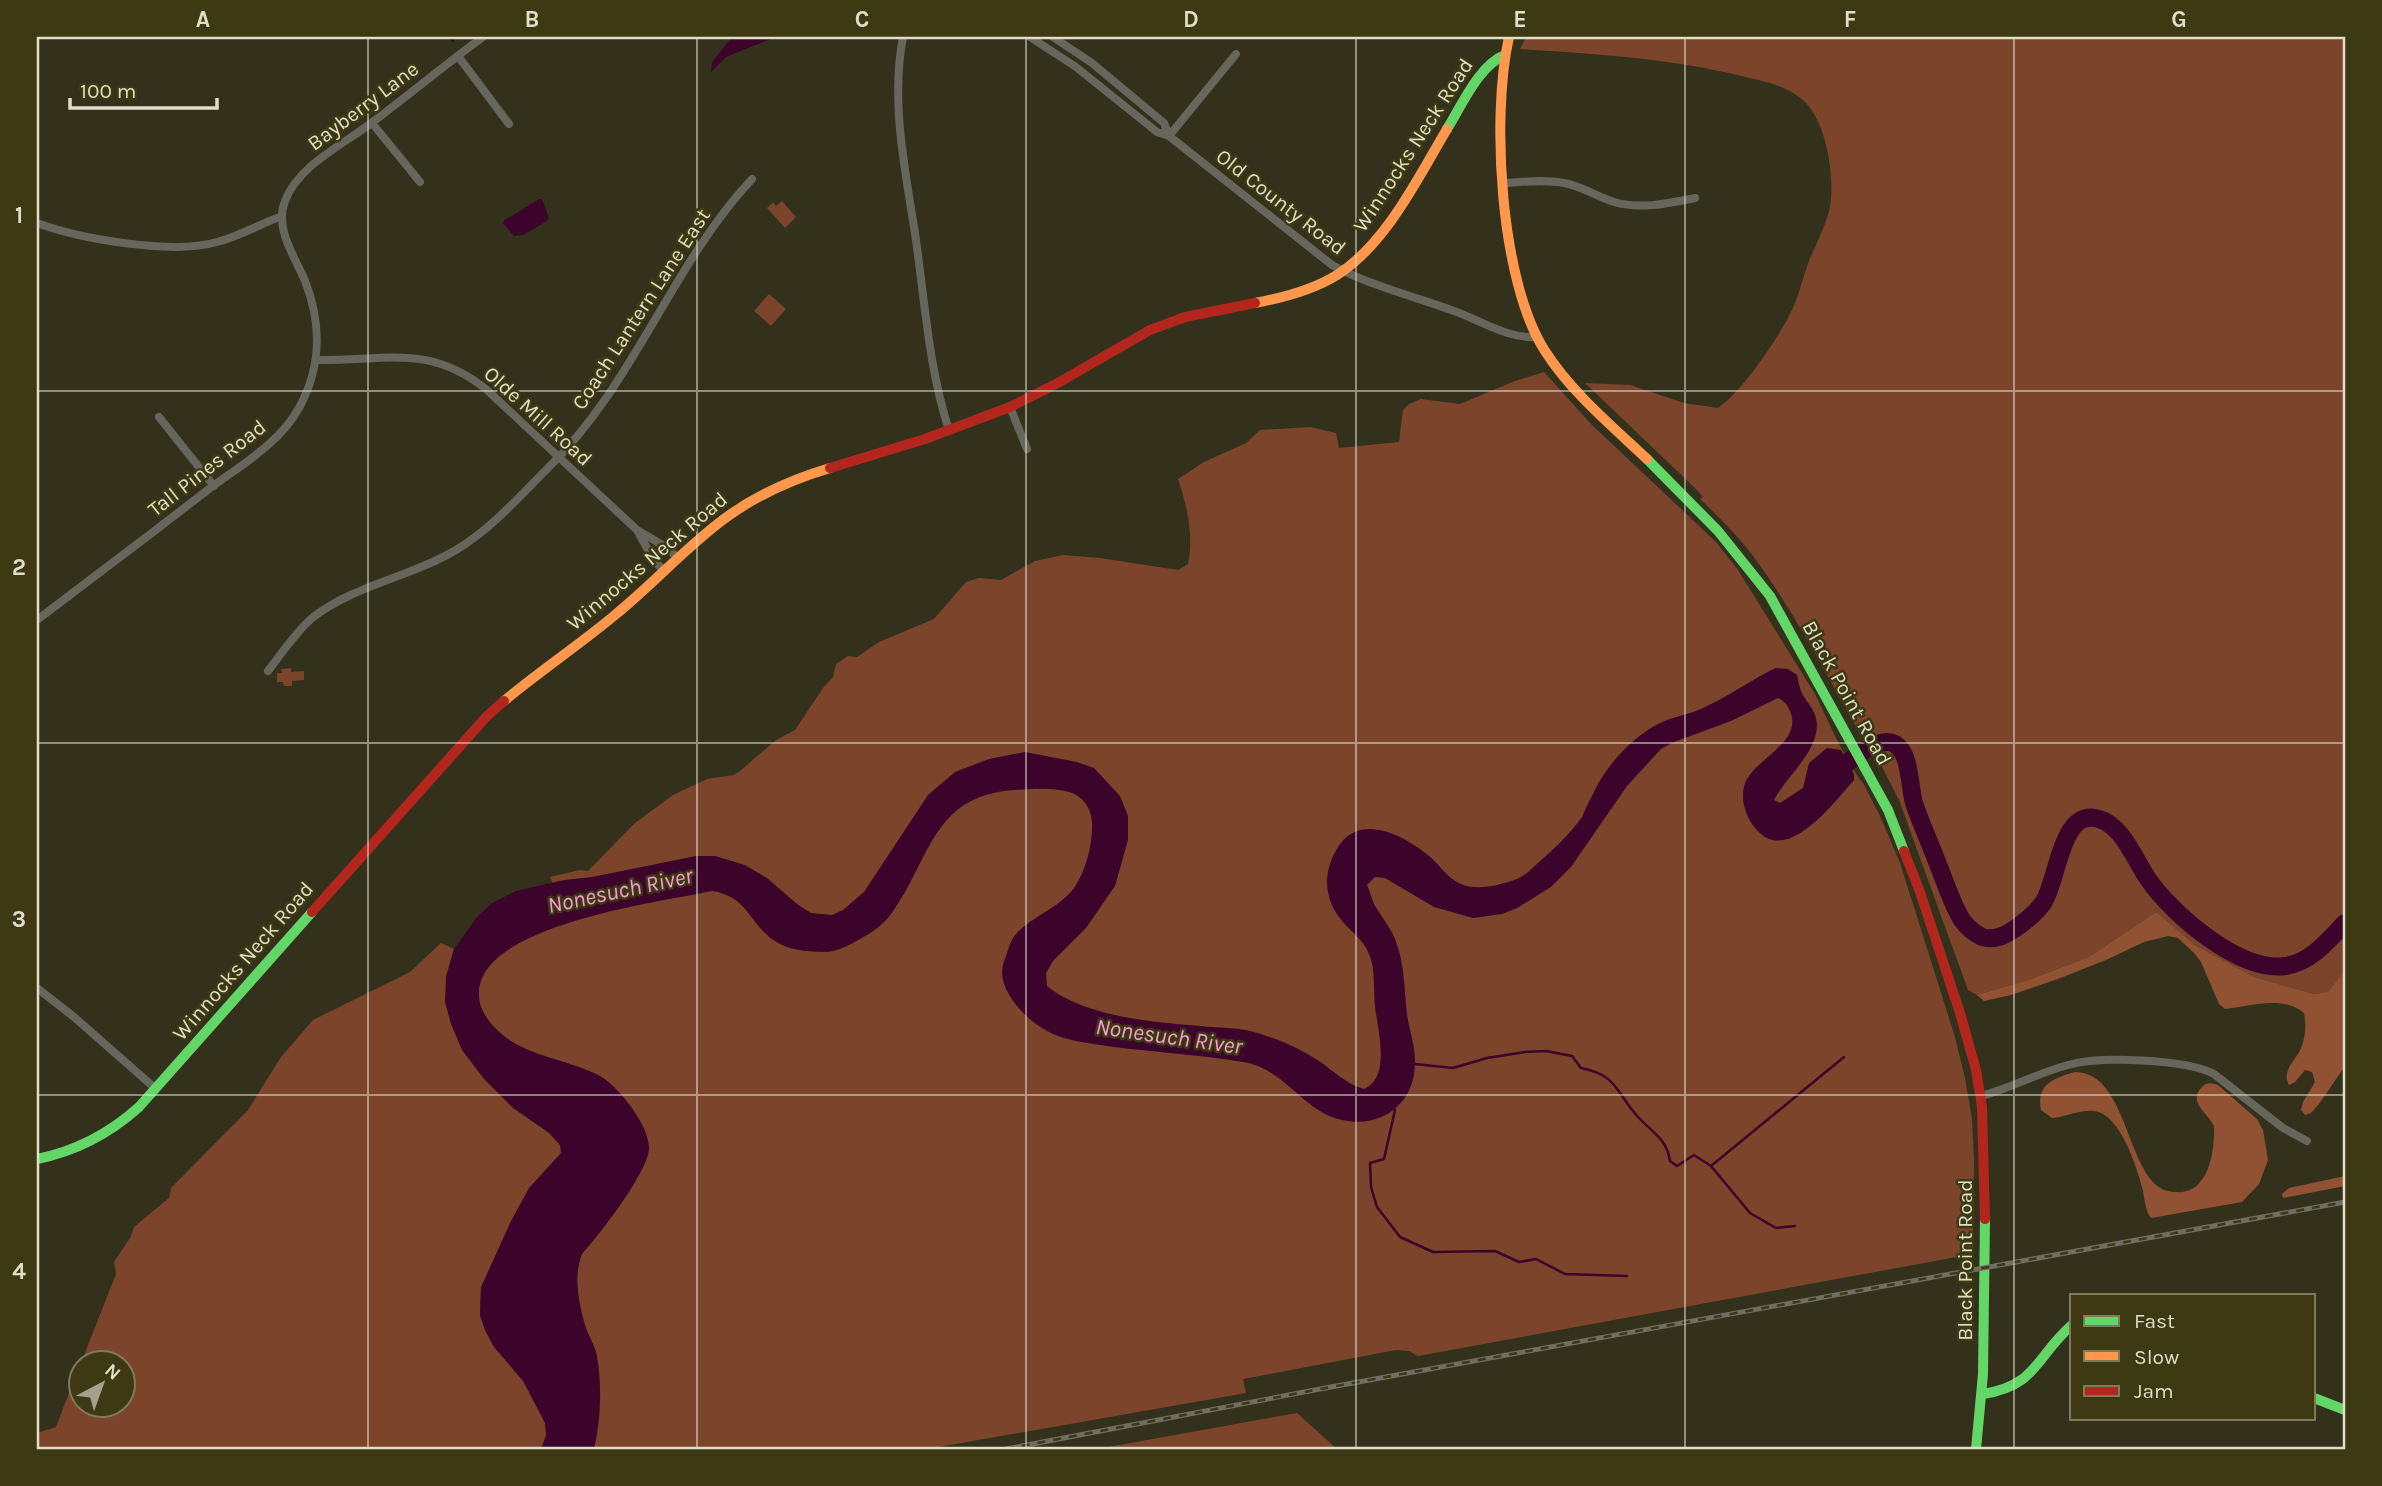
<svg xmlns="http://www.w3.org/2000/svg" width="2382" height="1486" viewBox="0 0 2382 1486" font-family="Karla,sans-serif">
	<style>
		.green { fill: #7c452b }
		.forest { fill: #915234 }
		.water { fill: #3d042b }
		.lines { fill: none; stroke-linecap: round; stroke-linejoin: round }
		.stream { stroke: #3d042b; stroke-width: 2.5 }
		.river { stroke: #3d042b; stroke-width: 18 }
		.street { stroke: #66665d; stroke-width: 8 }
		.fast { stroke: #63d668; stroke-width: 10 }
		.slow { stroke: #ff974d; stroke-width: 10 }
		.jam { stroke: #b3261e; stroke-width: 10 }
		.rail-casing { stroke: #6f6e63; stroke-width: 5 }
		.rail { stroke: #3d3912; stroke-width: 2.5; stroke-dasharray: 8; stroke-linecap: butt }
		.grid { fill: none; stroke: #dfdec8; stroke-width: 2; stroke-opacity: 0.55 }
		.labels { text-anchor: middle; stroke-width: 5; stroke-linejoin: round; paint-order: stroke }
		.street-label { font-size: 21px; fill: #dfdec8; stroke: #3d3912 }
		.water-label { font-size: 23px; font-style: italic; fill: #fa99d5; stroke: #3d3912 }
		.neatline { fill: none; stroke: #dfdec8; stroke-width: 2.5 }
		.grid-label { font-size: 23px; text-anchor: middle; font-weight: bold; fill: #dfdec8 }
	</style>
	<rect width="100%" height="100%" fill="#33311c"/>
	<!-- green -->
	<path class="green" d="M1526,37H2345V1002L2323,993L2314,994L2254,977L2195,945L2156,912L2089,957L2028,980L1977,995L1968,990L1899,800L1861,726L1863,739C1830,681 1800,622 1761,567C1744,542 1722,520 1700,499L1703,497L1696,489L1585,383L1630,385L1684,403L1718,408C1741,393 1776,341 1789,316C1798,300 1802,279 1809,261C1816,244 1826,225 1830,207C1835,177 1827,123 1804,101C1787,85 1763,81 1741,76C1668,58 1594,54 1520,49Z
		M782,201L796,217L785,228L767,208L773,202L776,206Z
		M769,294L786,309L771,326L754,311Z
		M1544,372L1591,424L1716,542L1738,570L1815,694L1839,744L1858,777L1863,783L1880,816L1900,863L1955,1037L1965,1078L1972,1119L1974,1161L1973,1254L1418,1356L1409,1351L1396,1350L1243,1379L1246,1393L927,1449H591L575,1259L601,1224L513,1045L484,1020L476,996L483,968L519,939L567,920L550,877L580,870L588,871L635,823L673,795L707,779L734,775L740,771L776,740L795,730L823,688L833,677L836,664L848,656L857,657L879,642L934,619L966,582L979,578L1001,580L1035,561L1063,555L1100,558L1178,570L1188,564C1194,535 1187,506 1178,479L1204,462L1246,443L1260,430L1311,427L1336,433L1339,448L1399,442L1403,410L1409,404L1421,399L1460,404L1515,381Z
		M291,668V672L304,671V680L292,681V686H284L283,682H277V673H282L281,669Z
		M441,943L454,949L446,977L567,1146L481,1289L480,1315L485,1330L493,1345L526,1383L546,1424L547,1439L541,1449H37V1433L56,1427L80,1364V1406H122V1364L81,1363L116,1274L114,1262L130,1238L134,1227L169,1198L171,1188L248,1110L281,1057L313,1020L410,972Z
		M1297,1413L1337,1449H1097Z"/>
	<!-- forest -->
	<path class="forest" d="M2156,912L2195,945L2254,977L2314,994L2328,992L2345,971V1066L2319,1104L2311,1113L2305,1115L2301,1110L2303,1102L2315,1082L2312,1072L2305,1070L2295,1082L2289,1085C2281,1070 2296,1061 2301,1048C2306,1036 2306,1025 2304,1013C2284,995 2249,1006 2225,1009L2219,1004L2201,962L2194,953L2178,938L2168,936L2144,942L2106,960L2058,979L2011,995L1984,1001L1977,995L2028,980L2089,957Z
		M2075,1072C2123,1072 2126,1158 2156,1185C2162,1190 2169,1192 2176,1192C2209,1195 2215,1150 2214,1126C2208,1113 2187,1102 2202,1087C2207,1082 2211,1083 2218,1085L2257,1119L2263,1130L2268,1160L2259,1184L2242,1202L2151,1218C2144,1208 2145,1198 2142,1187C2136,1165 2120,1115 2095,1111C2081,1109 2066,1117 2052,1118L2041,1110C2036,1084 2054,1078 2075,1072Z
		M2345,1176V1186L2283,1198L2282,1194L2289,1188Z"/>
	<!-- water -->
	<path class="water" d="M732,37H776L726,57L711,72L712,62Z
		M539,199H542L549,218L547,221L523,235L514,236L503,223L505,220Z
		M1776,668L1788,669L1797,675C1798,680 1799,686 1801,691C1804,699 1812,706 1815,715C1826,745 1786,776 1774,800L1780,803L1803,788L1809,763L1827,748L1841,750L1854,774V780C1836,800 1790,862 1760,833C1752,826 1746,815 1744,805C1742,798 1743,785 1747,779C1759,757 1805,740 1789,709C1786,703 1784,701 1778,698L1731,721L1674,742L1661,749L1627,786L1571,867L1551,887L1517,908L1502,914L1473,918L1434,907L1385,878L1375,877L1367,885C1370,891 1371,898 1374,904C1381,916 1390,927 1395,939C1405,964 1404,988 1407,1014C1409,1029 1415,1045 1415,1061C1416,1103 1382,1129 1342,1120C1302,1111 1286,1069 1243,1062C1196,1054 1147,1052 1100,1045C1082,1042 1063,1040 1047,1031C1028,1021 1003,996 1002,973C1002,967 1004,960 1007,953C1010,944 1012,937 1020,930C1036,915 1061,906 1074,888C1086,871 1093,843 1092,822C1091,808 1083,796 1069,792C1052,787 1032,789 1014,790C931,796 931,860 891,914C881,928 867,935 853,943C845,947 837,951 827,952C814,952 792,951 780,944C749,928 751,897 712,891C661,902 476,925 479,995C479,1014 496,1031 511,1041C538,1058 572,1061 600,1076C619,1087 649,1125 649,1148C649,1171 598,1237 582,1254C573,1277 579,1303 585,1325C588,1335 595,1345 597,1356C602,1385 601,1420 594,1449H541L546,1435L545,1423L523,1381L494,1347L485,1330L480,1315L481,1287L511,1221L529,1188L561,1153L560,1145L549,1133L513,1108L484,1079L462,1050L451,1024L445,1002L446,977L454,949L477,917L492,903L516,891L564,880L592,877L696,856H715L745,865L767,878L797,904L811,913L832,915L843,910L864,892L928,795L955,772L989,759L1025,752L1077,762L1094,768L1120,796L1128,816V840L1115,886L1086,928L1053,961L1046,973L1047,986C1085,1017 1153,1022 1201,1026C1217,1028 1234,1027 1250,1031C1274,1037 1298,1047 1319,1061C1334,1071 1346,1084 1364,1089C1392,1077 1377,1028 1375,1006C1373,988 1376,970 1369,954C1364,939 1348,930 1339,917C1322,894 1324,867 1340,844C1363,813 1406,837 1429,856C1440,865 1447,878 1461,884C1477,891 1501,885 1517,879C1525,876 1532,868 1538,863C1554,849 1570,834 1582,817C1585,811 1587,804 1591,798C1598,782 1608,767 1620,754C1632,741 1650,726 1667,720C1681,715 1694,713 1707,706C1731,695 1752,679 1776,668Z"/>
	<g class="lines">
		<!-- stream -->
		<path class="stream" d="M450,37L453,41
			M1415,1064L1453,1068L1487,1058L1525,1052L1546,1051L1572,1056L1581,1068C1618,1075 1616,1093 1638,1117C1652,1132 1667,1139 1670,1161L1677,1166L1694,1155L1711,1166L1750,1213L1776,1228L1795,1226
			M1395,1110L1384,1159L1370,1163L1371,1187L1377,1207L1400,1237L1433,1252L1495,1251L1519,1262L1536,1259L1565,1274L1627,1276
			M1711,1166L1844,1057"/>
		<!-- river -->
		<path class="river" d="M1833,777C1844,765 1877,734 1895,744C1911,754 1909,786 1914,803C1921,824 1931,845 1939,867C1946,884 1952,904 1962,920C1967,927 1974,933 1982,937C1995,941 2006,935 2016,928C2026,921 2036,913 2043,903C2058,882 2060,807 2099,819C2122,825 2135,860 2148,879C2172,914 2240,973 2286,966C2311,962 2329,940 2345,923"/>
		<!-- street -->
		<path class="street" d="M903,37C890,104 906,173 916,240C925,304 929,369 949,430
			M1030,37L1076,67L1157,132L1169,136L1332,265C1370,286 1414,296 1454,311C1480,320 1508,339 1536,337
			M1053,37L1092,63L1164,123L1169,136
			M458,56L509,124
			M372,123L420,182
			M1169,136L1236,54
			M1504,183C1523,182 1544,179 1564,183C1582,186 1597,197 1614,202C1640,210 1670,203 1695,198
			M37,223C80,239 173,255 217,242C240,236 260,224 282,216
			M317,360C385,361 429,343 487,390L637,530L666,547L678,558
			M1010,407L1027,449
			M159,417L214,486
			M637,530L653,559L664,571
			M37,620C94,577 152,533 209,489C241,465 279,444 299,408C321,368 322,324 305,281C295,257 274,228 285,201C299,164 345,144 374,121C411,93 446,64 483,37
			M268,671C282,653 295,633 312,618C354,585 411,577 456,550C490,530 519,497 547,469C635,384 670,267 752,179
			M37,988L74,1017L156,1089
			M1981,1096C2011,1088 2038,1073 2068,1065C2100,1056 2185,1059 2214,1074L2283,1128L2307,1141"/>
		<!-- fast -->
		<path class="fast" d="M1447,129C1462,105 1479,65 1505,55
			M1647,459L1718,531L1770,596L1888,810L1904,851
			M37,1159C77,1151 109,1134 139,1107L312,912
			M1983,1394C2038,1385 2035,1357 2072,1325
			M2314,1398L2345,1410
			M1976,1449L1983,1374L1985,1219"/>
		<!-- slow -->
		<path class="slow" d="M1509,37C1491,117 1500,281 1545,351C1571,392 1612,426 1647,459
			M1255,303C1282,298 1313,290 1337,275C1386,244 1418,178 1447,129
			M504,701C540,671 579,645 615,615C652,585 685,548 724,519C755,496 793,479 830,468"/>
		<!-- jam -->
		<path class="jam" d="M830,468L925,439L1010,407L1056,384L1150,330L1185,317L1255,303
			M1904,851L1920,892L1960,1013L1976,1070L1982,1107L1985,1219
			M312,912L487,716L504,701"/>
		<!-- rail casing -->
		<g class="rail-casing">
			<path id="rail" d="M1006,1449L1320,1389L2345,1202"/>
		</g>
		<!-- rail -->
		<use href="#rail" class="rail"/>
	</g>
	<!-- grid -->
	<path class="grid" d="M368,37V1449M697,37V1449M1026,37V1449M1356,37V1449M1685,37V1449M2014,37V1449M37,391H2345M37,743H2345M37,1095H2345"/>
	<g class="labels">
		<!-- street labels -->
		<g class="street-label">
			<text transform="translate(363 106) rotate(-37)" y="7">Bayberry Lane</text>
			<text transform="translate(1413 145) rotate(-57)" y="7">Winnocks Neck Road</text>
			<text transform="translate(1281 202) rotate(38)" y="7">Old County Road</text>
			<text transform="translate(641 309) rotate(-57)" y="7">Coach Lantern Lane East</text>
			<text transform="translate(538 416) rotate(42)" y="7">Olde Mill Road</text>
			<text transform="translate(207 468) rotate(-38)" y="7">Tall Pines Road</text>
			<text transform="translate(647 561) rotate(-40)" y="7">Winnocks Neck Road</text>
			<text transform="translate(1847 693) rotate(61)" y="7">Black Point Road</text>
			<text transform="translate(243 961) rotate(-49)" y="7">Winnocks Neck Road</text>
			<text transform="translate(1965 1260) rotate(-90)" y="7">Black Point Road</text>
		</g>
		<!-- water labels -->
		<g class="water-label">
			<text transform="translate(620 890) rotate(-12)" y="8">Nonesuch River</text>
			<text transform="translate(1169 1036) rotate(8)" y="8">Nonesuch River</text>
		</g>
	</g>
	<!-- border -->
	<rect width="2382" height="1486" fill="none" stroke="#3d3912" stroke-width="77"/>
	<!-- legend -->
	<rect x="2070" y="1294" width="245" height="126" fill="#3d3912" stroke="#7e7b5b" stroke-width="2"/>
	<rect x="2084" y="1316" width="35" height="10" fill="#63d668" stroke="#7e7b5b" stroke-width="2"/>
	<text x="2134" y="1328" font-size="21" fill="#dfdec8">Fast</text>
	<rect x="2084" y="1351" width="35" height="10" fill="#ff974d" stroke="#7e7b5b" stroke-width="2"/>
	<text x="2134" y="1364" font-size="21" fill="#dfdec8">Slow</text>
	<rect x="2084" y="1386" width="35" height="10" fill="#b3261e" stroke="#7e7b5b" stroke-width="2"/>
	<text x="2134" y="1398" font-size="21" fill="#dfdec8">Jam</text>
	<!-- north arrow -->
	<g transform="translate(102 1384) rotate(41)"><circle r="33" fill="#3d3912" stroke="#7e7b5b" stroke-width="2"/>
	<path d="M0-5L12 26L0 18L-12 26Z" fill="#a3a18c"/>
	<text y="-10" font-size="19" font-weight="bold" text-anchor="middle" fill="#dfdec8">N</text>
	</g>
	<!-- scale -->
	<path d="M70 98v10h147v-10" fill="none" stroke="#dfdec8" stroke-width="3.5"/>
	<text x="80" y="98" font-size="21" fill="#dfdec8" stroke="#3d3912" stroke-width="5" paint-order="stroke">100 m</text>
	<rect x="38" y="38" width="2306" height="1410" class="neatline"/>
	<g class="grid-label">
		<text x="203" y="27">A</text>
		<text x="532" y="27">B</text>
		<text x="862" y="27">C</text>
		<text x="1191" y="27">D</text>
		<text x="1520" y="27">E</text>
		<text x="1850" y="27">F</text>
		<text x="2179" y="27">G</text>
		<text x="19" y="223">1</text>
		<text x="19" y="575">2</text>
		<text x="19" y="927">3</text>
		<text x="19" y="1279">4</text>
	</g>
</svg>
